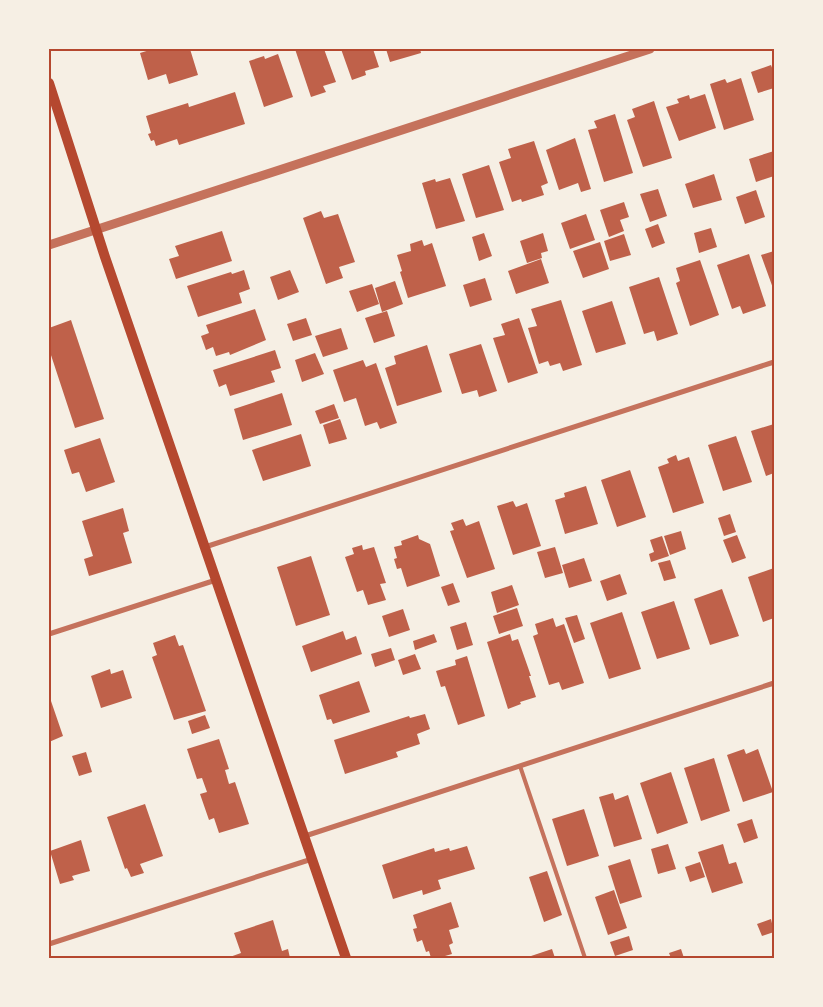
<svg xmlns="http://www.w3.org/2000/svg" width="823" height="1007" viewBox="0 0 823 1007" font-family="'Fira Sans Condensed',sans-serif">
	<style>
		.building { fill: #bf614a }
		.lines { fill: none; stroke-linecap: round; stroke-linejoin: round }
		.service { stroke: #c5725c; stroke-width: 4 }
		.minor { stroke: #c5725c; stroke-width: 5 }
		.tertiary { stroke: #c5725c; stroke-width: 9 }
		.secondary { stroke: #b5482f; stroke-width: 10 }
		.neatline { fill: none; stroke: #b5482f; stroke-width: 2 }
	</style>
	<rect width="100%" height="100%" fill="#f6efe4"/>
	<!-- building -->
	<path class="building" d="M153,49H190L198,75L169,84L166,74L148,80L140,53Z
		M295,49H324L336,82L323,86L326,92L311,97Z
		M341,49H373L379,67L365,71L366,75L352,80Z
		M386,49H420L421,53L390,62Z
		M278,54L293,97L264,107L249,61L264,56L265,59Z
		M771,65L774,73V88L758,93L751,72Z
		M741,78L754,120L724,130L710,84L725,79L727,83Z
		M235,92L245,124L179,145L177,139L156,146L154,140L151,141L148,134L151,133L146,116L188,103L189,107Z
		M705,94L716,128L679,141L666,107L679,103L677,99L689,95L690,99Z
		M654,101L672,158L643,167L627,120L635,117L632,109Z
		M615,114L633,173L604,182L588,130L597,128L594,121Z
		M575,138L591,189L581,192L578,183L559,190L546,150Z
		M534,141L548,183L541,186L544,195L522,202L521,199L512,202L499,162L511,158L508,149Z
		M774,151V176L756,182L749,159Z
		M489,165L504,210L476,218L462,174Z
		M714,174L722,200L693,208L685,184Z
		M450,178L465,221L436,229L422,183L435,179L436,182Z
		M658,189L667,216L650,222L640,194Z
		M756,190L765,217L745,224L736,197Z
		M624,202L629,217L620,220L624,231L609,237L600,210Z
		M321,211L324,218L338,214L355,262L339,267L343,278L326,284L303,218Z
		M586,214L595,240L570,249L561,223Z
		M658,224L665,243L652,248L645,229Z
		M711,228L717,247L699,253L694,233Z
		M222,231L232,261L176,279L169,259L179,256L175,246Z
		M484,233L492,256L479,261L472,237Z
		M543,233L548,251L541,253L542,258L527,263L520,241Z
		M624,234L631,255L610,261L604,241Z
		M422,240L424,246L432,243L446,286L408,298L400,272L402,271L397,255L411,251L410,244Z
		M600,242L609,269L583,278L573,251Z
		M774,251V291L761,255Z
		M749,254L766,306L743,314L740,306L732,309L717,265Z
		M541,259L549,283L516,294L508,271Z
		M700,260L719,315L690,326L676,283L680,281L676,268Z
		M244,270L250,289L239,293L242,303L198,317L187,286L231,272L232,274Z
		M290,270L299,292L278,300L270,277Z
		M659,277L678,334L657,341L654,331L644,334L629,287Z
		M485,278L492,300L470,307L463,285Z
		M395,281L403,304L382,312L375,288Z
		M372,284L379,304L357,312L349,291Z
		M561,300L582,365L563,371L560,363L550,366L548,361L539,364L528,328L537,326L531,309Z
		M612,301L626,344L596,353L582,311Z
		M255,309L266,340L230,355L229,352L216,356L213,347L206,350L201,336L209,333L206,325Z
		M387,311L395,336L374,343L365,318Z
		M306,318L312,335L293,341L287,324Z
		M519,318L538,373L508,383L493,338L505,335L501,324Z
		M71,320L104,419L75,428L49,349V328Z
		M341,328L348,349L323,357L315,336Z
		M481,344L497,391L479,397L477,390L462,394L449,354Z
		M427,345L442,392L397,406L385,368L396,364L394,356Z
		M275,350L281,368L271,371L275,382L230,396L226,384L219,387L213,370Z
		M315,353L324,374L302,382L295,360Z
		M363,360L366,367L376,363L397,423L380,429L377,422L365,426L356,398L344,402L333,370Z
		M282,393L292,425L243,440L234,409Z
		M334,404L339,418L320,424L315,411Z
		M340,419L347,439L329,444L323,425Z
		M774,424V473L766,476L751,431Z
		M301,434L311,466L263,481L252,450Z
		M736,436L752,482L723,491L708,445Z
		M100,438L115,482L86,492L79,472L72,474L64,450Z
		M676,455L678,461L689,457L704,503L673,513L658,467L669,463L667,459Z
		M630,470L646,517L617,527L601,480Z
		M586,486L598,524L565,534L555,500L565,497L564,493Z
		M513,501L516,507L527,503L541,546L513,555L497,506Z
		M123,508L129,531L123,533L132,563L89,576L84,559L93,556L82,521Z
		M730,514L736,532L724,536L718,518Z
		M463,519L466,526L479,521L495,569L467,578L450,531L454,530L451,523Z
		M681,531L686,549L670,555L664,536Z
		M418,535L419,539L430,544L440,576L407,587L401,568L397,569L394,559L397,558L394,547L402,545L401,541Z
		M737,535L746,558L732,563L723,540Z
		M662,536L669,556L651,562L649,554L654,552L650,540Z
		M362,545L363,550L374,547L386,583L380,584L386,600L368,605L363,590L357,592L345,557L354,554L352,548Z
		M555,547L563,573L545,578L537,552Z
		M311,556L330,615L296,626L277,567Z
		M584,558L592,581L569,588L562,565Z
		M670,560L676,578L664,581L658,563Z
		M774,568V618L763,622L748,577Z
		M620,574L627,594L607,601L600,581Z
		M453,583L460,602L448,606L441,587Z
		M512,585L519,605L497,613L491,592Z
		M722,589L739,636L710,645L694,599Z
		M674,601L690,649L657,659L641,612Z
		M517,608L523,626L499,634L493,616Z
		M403,609L410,630L389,637L382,616Z
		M622,612L641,669L609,679L590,623Z
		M577,615L585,639L574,643L565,618Z
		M553,618L556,627L564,624L584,683L562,690L559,682L549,685L533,636L538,634L535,624Z
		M466,622L473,645L457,650L450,627Z
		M343,631L346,640L356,636L362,654L311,672L302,646Z
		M434,634L437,642L415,650L413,641Z
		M510,634L512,641L518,639L531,676H529L536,697L520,702L521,704L508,709L487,642Z
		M175,635L179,646L183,645L206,711L174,720L152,657L157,655L153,643Z
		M391,648L395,660L375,667L371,654Z
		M415,654L421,669L403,675L398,660Z
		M467,656L485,716L458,725L445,686L441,687L436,671L456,665L455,660Z
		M110,669L111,674L123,670L132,698L101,708L91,676Z
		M359,681L370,712L333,724L331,719L327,720L319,695Z
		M51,701L63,736L49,742V702Z
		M425,714L430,729L417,734L420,744L396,752L398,757L345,774L334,740L409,716L410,718Z
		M205,715L210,728L192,734L188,721Z
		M219,739L229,769L225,770L229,784L235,782L249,824L219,833L214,818L209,820L200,794L207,792L202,778L197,779L187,749Z
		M744,749L746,754L758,749L773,792L743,802L727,755Z
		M86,752L92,772L79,776L72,756Z
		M714,758L730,811L701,821L684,768Z
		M671,772L688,823L657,834L640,783Z
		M613,793L615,800L628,795L642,839L614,847L599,797Z
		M145,804L163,856L140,864L144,873L131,877L127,868L125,869L107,817Z
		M584,809L599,856L567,866L552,819Z
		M752,819L758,838L744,843L737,824Z
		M81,840L90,871L72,876L74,880L60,884L50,851Z
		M668,844L676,869L658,874L651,849Z
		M723,844L729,864L736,862L743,883L712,893L698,852Z
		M467,846L475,869L438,880L441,889L423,895L422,890L393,899L382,865L434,848L435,852L449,848L450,851Z
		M630,859L642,897L620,904L608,866Z
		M700,862L705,877L690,882L685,867Z
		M547,871L562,915L544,922L529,877Z
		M614,890L627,928L608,935L595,897Z
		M451,902L459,927L449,930L453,943L449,945L452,954L438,958H431L429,951L426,952L422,940L417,942L413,929L417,928L413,915Z
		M771,919L774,932L762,936L757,924Z
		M273,920L282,951L288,949L290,958H227L241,953L234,933Z
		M629,936L633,950L615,956L610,942Z
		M552,949L555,958H525Z
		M681,949L684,958H671L669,953Z"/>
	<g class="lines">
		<!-- service -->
		<path class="service" d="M520,766L585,958"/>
		<!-- minor -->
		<path class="minor" d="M205,547L774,362
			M49,634L216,580
			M305,836L774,683
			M49,944L312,859"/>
		<!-- tertiary -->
		<path class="tertiary" d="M49,245L650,49"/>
		<!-- secondary -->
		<path class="secondary" d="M49,83L105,257L346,958"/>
	</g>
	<!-- border -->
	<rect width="823" height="1007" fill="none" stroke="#f6efe4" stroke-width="100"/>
	<rect x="50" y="50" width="723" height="907" class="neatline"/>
</svg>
